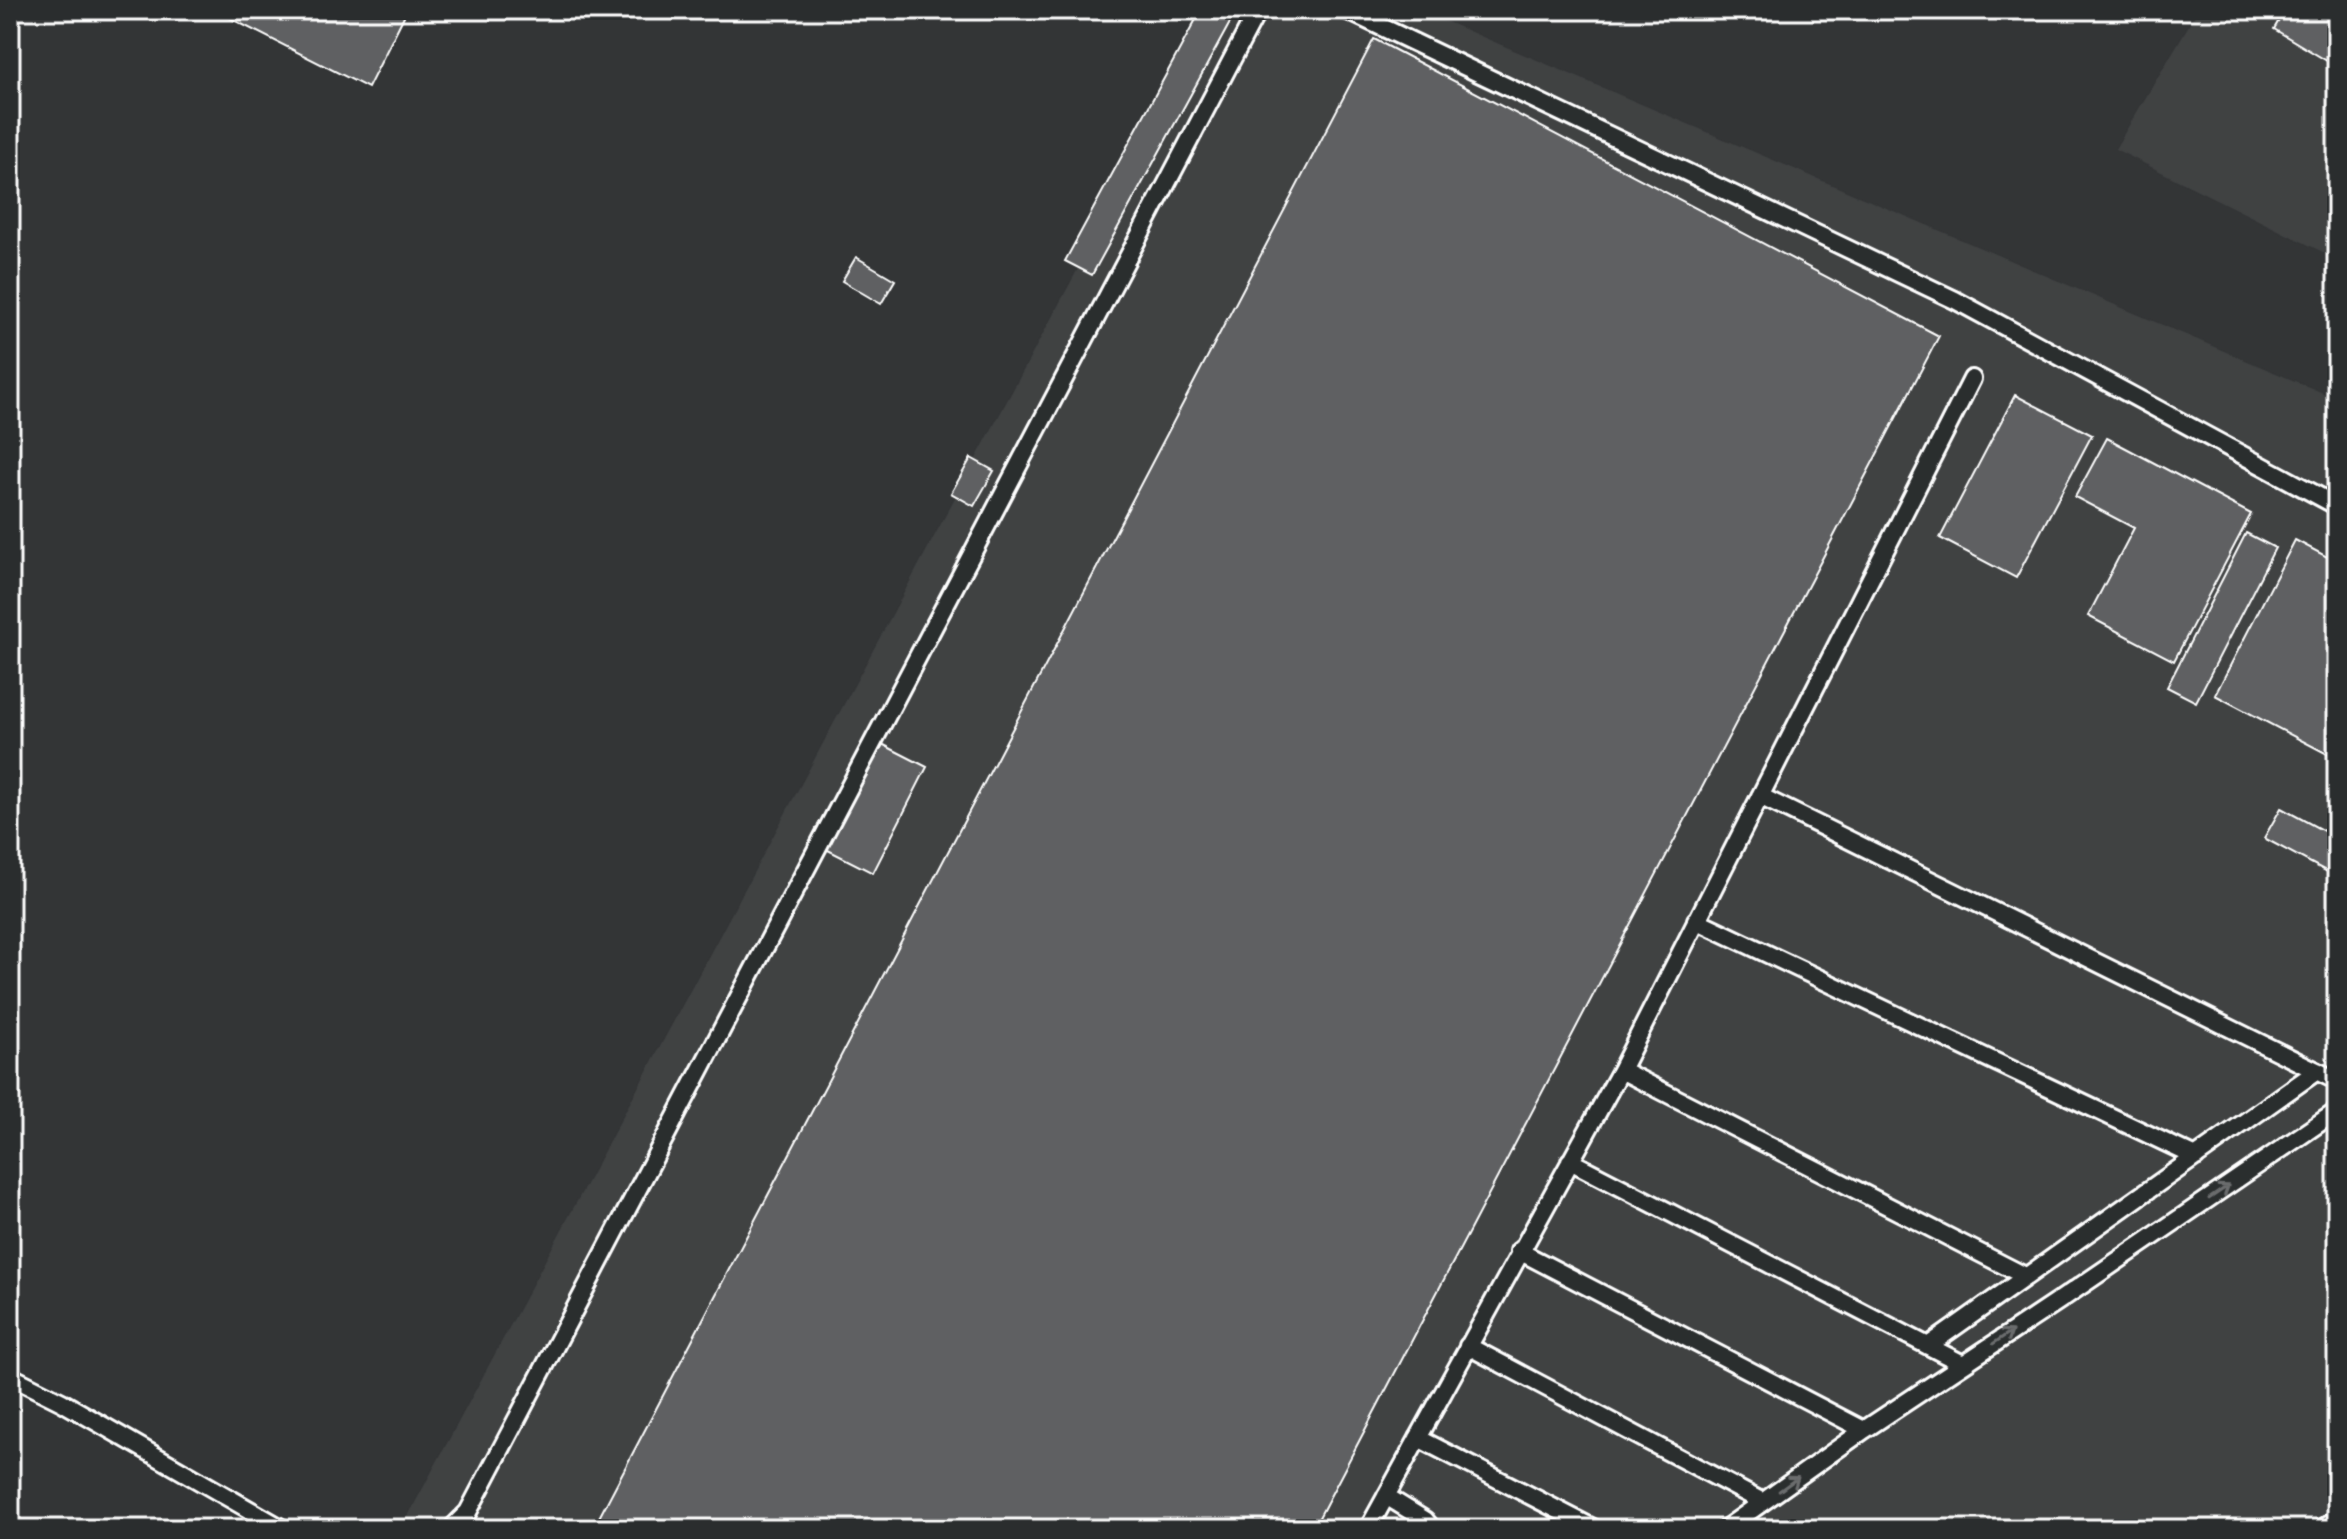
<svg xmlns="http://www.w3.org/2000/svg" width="2347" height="1539" viewBox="0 0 2347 1539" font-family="'Playpen Sans',sans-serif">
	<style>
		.built { fill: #404243 }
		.building { fill: #5f6162; stroke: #fff; stroke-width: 2 }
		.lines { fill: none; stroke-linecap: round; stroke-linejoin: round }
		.service-casing { stroke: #fff; stroke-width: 22 }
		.service { stroke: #2a2d2e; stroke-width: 16 }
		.oneway { stroke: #6a6c6d }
	</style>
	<rect width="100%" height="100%" fill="#333536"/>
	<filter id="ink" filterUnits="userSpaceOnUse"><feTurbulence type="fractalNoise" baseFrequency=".0125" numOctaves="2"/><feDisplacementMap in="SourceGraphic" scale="16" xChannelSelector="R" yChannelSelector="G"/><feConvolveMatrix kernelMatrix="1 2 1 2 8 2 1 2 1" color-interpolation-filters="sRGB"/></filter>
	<g filter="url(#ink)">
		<!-- built -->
		<path class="built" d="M1217,10H1419L2337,399V1529H401Z
			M2198,10H2337V259L2115,149Z"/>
		<!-- building -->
		<path class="building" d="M214,10H407L368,88Z
			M1201,10H1237L1092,275L1065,261Z
			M2285,10H2337V67L2274,29Z
			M1374,39L1939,336L1313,1529H593Z
			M856,257L895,280L881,304L842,281Z
			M2015,395L2092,435L2016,578L1940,538Z
			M2107,438L2251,514L2174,661L2088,616L2134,528L2075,497Z
			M971,458L994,471L974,506L951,493Z
			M2246,533L2275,548L2196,702L2167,687Z
			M2295,540L2337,562V759L2215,695Z
			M878,742L927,767L873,873L824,848Z
			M2281,808L2337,838V877L2264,838Z"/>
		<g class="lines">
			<!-- service casing -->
			<g class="service-casing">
				<path id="service" d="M1346,10L1955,300L2337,506
					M1760,796L2337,1081
					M1696,920L2196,1157
					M1621,1070L2025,1276
					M1570,1161L1963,1364
					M1519,1251L1864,1430
					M1468,1346L1763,1502
					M1928,1346L2317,1071
					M10,1376L62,1402L283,1529
					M1418,1438L1595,1529
					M1386,1496L1425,1520L1432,1529
					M451,1529L468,1512L1258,10
					M1368,1529L1621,1070L1972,379
					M1725,1529L1864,1430L2063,1298L2337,1111
					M2322,1529L2337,1518"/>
			</g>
			<!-- service -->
			<use href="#service" class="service"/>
		</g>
		<!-- one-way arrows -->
		<defs><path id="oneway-shaft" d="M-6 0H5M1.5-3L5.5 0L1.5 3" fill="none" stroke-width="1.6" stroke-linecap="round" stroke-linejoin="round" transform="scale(2)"/></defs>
		<g class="oneway">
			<use href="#oneway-shaft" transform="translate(2219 1192) rotate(-34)"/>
			<use href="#oneway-shaft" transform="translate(2003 1337) rotate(-34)"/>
			<use href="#oneway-shaft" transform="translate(1789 1484) rotate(-36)"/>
		</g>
	</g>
	<!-- margin -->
	<rect width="2347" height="1539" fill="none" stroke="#2a2d2e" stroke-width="40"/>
	<rect x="20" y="20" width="2307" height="1499" fill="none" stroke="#fff" stroke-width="3" filter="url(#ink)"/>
</svg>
